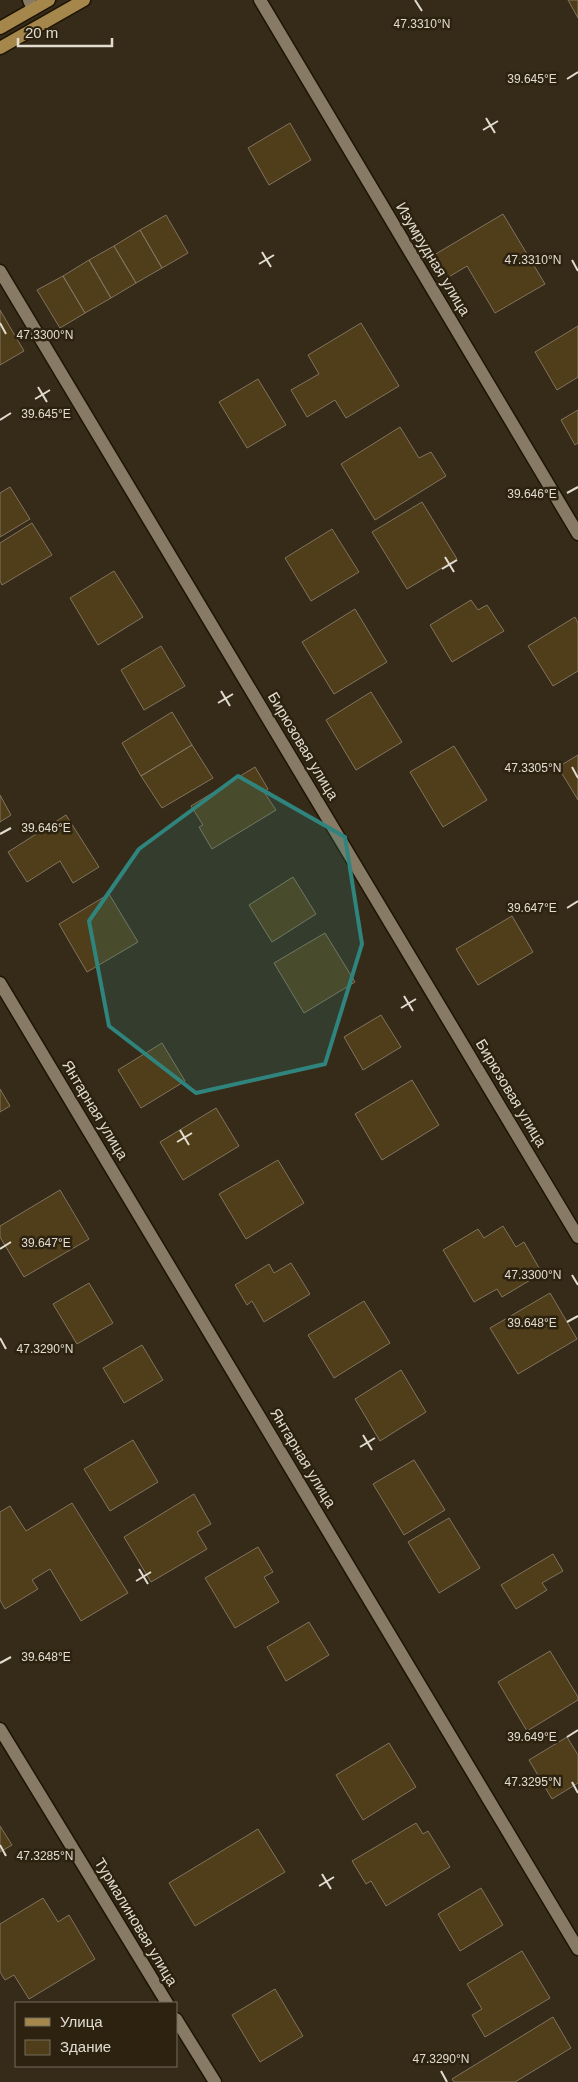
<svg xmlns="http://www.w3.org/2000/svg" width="578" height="2082" viewBox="0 0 578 2082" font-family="Arial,sans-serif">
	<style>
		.building { fill: #503d19; stroke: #80745f }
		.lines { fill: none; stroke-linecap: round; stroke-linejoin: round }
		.minor-casing { stroke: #1d1403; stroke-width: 15 }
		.major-casing { stroke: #1d1403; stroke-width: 15 }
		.minor { stroke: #877b66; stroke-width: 12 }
		.major { stroke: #a5874c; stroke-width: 12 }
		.marked { fill: #2f857d; fill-opacity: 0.2; stroke: #2f857d; stroke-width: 4; stroke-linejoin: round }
		.ticks { fill: none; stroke: #e2dcd0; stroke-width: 2 }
		.labels { text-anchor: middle; stroke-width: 5; stroke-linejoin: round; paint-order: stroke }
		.street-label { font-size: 15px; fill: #e2dcd0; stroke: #2c220f }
		.ticks-label { font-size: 12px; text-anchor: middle; fill: #e2dcd0; stroke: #2c220f; stroke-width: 5; stroke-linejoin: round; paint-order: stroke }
	</style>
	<rect width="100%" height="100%" fill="#362b19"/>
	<!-- building -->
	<path class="building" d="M568,0H578V18Z
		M290,123L311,160L269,185L248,148Z
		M503,214L545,284L495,313L467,266L447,278L434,255Z
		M166,215L188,253L162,268L140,230Z
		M140,230L162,268L136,283L114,246Z
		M114,246L136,283L111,298L89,260Z
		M89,260L111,298L85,313L63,276Z
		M63,276L85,313L60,328L37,290Z
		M0,310L24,351L0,365Z
		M361,323L399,386L346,418L335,400L307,417L291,390L319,374L308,355Z
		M578,326V377L557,390L535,352Z
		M258,379L286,425L247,448L219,402Z
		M578,410V443L575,445L561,420Z
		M400,427L419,458L431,452L446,476L375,520L341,464Z
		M10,487L30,519L0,537V493Z
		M422,502L457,559L407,589L372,532Z
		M32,523L52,555L2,585L0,581V543Z
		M332,529L359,572L311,601L285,558Z
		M114,571L143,617L98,645L70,598Z
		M471,600L478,610L487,605L504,631L452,662L430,625Z
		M355,609L387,662L334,694L302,642Z
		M575,617L578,623V671L553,686L528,646Z
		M161,646L185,686L144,710L121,670Z
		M371,692L402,742L356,770L326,720Z
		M172,712L192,745L141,776L122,743Z
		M192,745L213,778L162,808L141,776Z
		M454,746L487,800L443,827L410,772Z
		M578,755V800L558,767Z
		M255,767L268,789L264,792L276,810L212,849L199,827L203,825L191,806Z
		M0,795L11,815L0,822Z
		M66,815L99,867L73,883L60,861L27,882L8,852Z
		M293,877L316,914L272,942L249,905Z
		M109,894L138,942L87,972L59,924Z
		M512,916L533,952L478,985L456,949Z
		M325,933L355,982L304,1013L274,963Z
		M381,1015L401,1047L363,1070L344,1037Z
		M162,1043L185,1081L141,1108L118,1070Z
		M412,1080L439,1125L382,1160L355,1114Z
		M0,1089L10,1106L0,1112Z
		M216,1108L239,1146L183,1180L160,1142Z
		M278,1160L304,1203L246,1239L219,1194Z
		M60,1190L89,1239L24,1277L0,1237V1226Z
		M503,1226L516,1247L524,1242L542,1273L502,1297L497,1289L474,1302L443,1250L478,1229L484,1238Z
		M291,1263L310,1294L264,1322L252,1301L247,1305L235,1285L269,1264L274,1273Z
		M89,1283L113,1323L77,1344L53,1304Z
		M550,1293L577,1339L518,1374L490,1328Z
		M364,1301L390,1343L334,1378L308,1335Z
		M142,1345L163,1380L124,1403L103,1368Z
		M401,1370L426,1412L380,1441L355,1399Z
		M133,1440L158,1482L110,1511L84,1469Z
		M414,1460L445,1510L404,1535L373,1484Z
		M194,1494L211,1524L197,1532L207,1549L151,1582L124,1537Z
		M72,1503L128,1593L81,1621L50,1569L32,1580L38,1589L5,1609L0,1600V1512L10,1506L26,1531Z
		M449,1518L480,1568L439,1593L408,1542Z
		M258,1547L273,1572L264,1577L279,1602L235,1628L205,1578Z
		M553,1554L563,1571L542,1583L547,1590L516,1609L501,1585Z
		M309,1622L329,1655L286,1681L267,1647Z
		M550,1651L578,1697V1700L527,1731L498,1682Z
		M567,1737L578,1755V1783L552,1799L529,1760Z
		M389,1743L416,1787L363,1820L336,1775Z
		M416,1823L423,1834L428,1831L450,1867L386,1906L371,1881L366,1884L352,1861Z
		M0,1826L12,1845L0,1852Z
		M258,1829L285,1872L195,1926L169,1883Z
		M481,1888L503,1925L460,1951L438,1914Z
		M43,1898L58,1922L69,1915L95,1959L29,1999L14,1975L5,1980L0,1972V1924Z
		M522,1951L550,1998L485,2037L472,2015L482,2009L467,1984Z
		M275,1989L303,2036L260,2062L232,2015Z
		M553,2017L571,2048L515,2082H454L452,2079Z"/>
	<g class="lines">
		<!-- minor casing -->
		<g class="minor-casing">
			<path id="minor" d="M29,0L33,9
				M260,0L578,534
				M0,271L578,1237
				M0,983L578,1949
				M0,1729L167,2003
				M176,2019L215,2082"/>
		</g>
		<!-- major casing -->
		<g class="major-casing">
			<path id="major" d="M0,28L49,0
				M0,48L84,0"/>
		</g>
		<!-- minor -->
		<use href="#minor" class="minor"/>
		<!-- major -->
		<use href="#major" class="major"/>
	</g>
	<!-- marked area -->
	<path class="marked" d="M238,776L345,837L362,944L325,1064L196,1093L109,1026L89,921L139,849Z"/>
	<!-- ticks -->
	<path class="ticks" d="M415,0L422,11M567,79L578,72M486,118L495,133M483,130L498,121M262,252L271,267M572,260L578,271M259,264L274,255M0,323L6,334M38,387L47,402M35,399L50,390M0,420L11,413M567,493L578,487M445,557L454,572M442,569L457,560M221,691L230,706M218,703L233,694M572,767L578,778M0,834L11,828M567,908L578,901M404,996L413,1011M401,1008L416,999M180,1130L189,1145M177,1142L192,1133M0,1249L11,1242M572,1275L578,1285M567,1322L578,1316M0,1338L6,1349M363,1435L372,1450M360,1447L375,1438M139,1569L148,1584M136,1581L151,1572M0,1663L11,1657M567,1737L578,1730M572,1782L578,1793M0,1845L6,1856M322,1874L331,1889M319,1886L334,1877M441,2071L447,2082"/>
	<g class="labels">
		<!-- street labels -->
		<g class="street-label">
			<text transform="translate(433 259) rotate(59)" y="5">Изумрудная улица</text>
			<text transform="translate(303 746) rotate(59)" y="5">Бирюзовая улица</text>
			<text transform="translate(511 1093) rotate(59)" y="5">Бирюзовая улица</text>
			<text transform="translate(95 1110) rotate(59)" y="5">Янтарная улица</text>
			<text transform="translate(303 1458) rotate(59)" y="5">Янтарная улица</text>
			<text transform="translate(136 1922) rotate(59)" y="5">Турмалиновая улица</text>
		</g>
	</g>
	<g class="ticks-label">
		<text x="422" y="28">47.3310°N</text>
		<text x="532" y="83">39.645°E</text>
		<text x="533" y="264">47.3310°N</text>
		<text x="45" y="339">47.3300°N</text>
		<text x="46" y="418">39.645°E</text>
		<text x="532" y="498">39.646°E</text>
		<text x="533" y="772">47.3305°N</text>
		<text x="46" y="832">39.646°E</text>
		<text x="532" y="912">39.647°E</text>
		<text x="46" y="1247">39.647°E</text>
		<text x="533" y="1279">47.3300°N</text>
		<text x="532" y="1327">39.648°E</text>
		<text x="45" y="1353">47.3290°N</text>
		<text x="46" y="1661">39.648°E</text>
		<text x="532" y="1741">39.649°E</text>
		<text x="533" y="1786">47.3295°N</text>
		<text x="45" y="1860">47.3285°N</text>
		<text x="441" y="2063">47.3290°N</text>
	</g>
	<!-- legend -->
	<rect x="15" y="2002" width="162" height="65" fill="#2c220f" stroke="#756c5c"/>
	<rect x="25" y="2018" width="25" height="8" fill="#a5874c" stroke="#756c5c"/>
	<text x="60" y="2027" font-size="15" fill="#e2dcd0">Улица</text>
	<rect x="25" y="2040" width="25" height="15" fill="#503d19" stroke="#756c5c"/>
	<text x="60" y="2052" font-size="15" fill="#e2dcd0">Здание</text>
	<!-- scale -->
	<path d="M18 38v8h94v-8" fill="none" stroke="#e2dcd0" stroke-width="2.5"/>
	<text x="25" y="38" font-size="15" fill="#e2dcd0" stroke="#2c220f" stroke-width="4" paint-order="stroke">20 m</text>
</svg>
